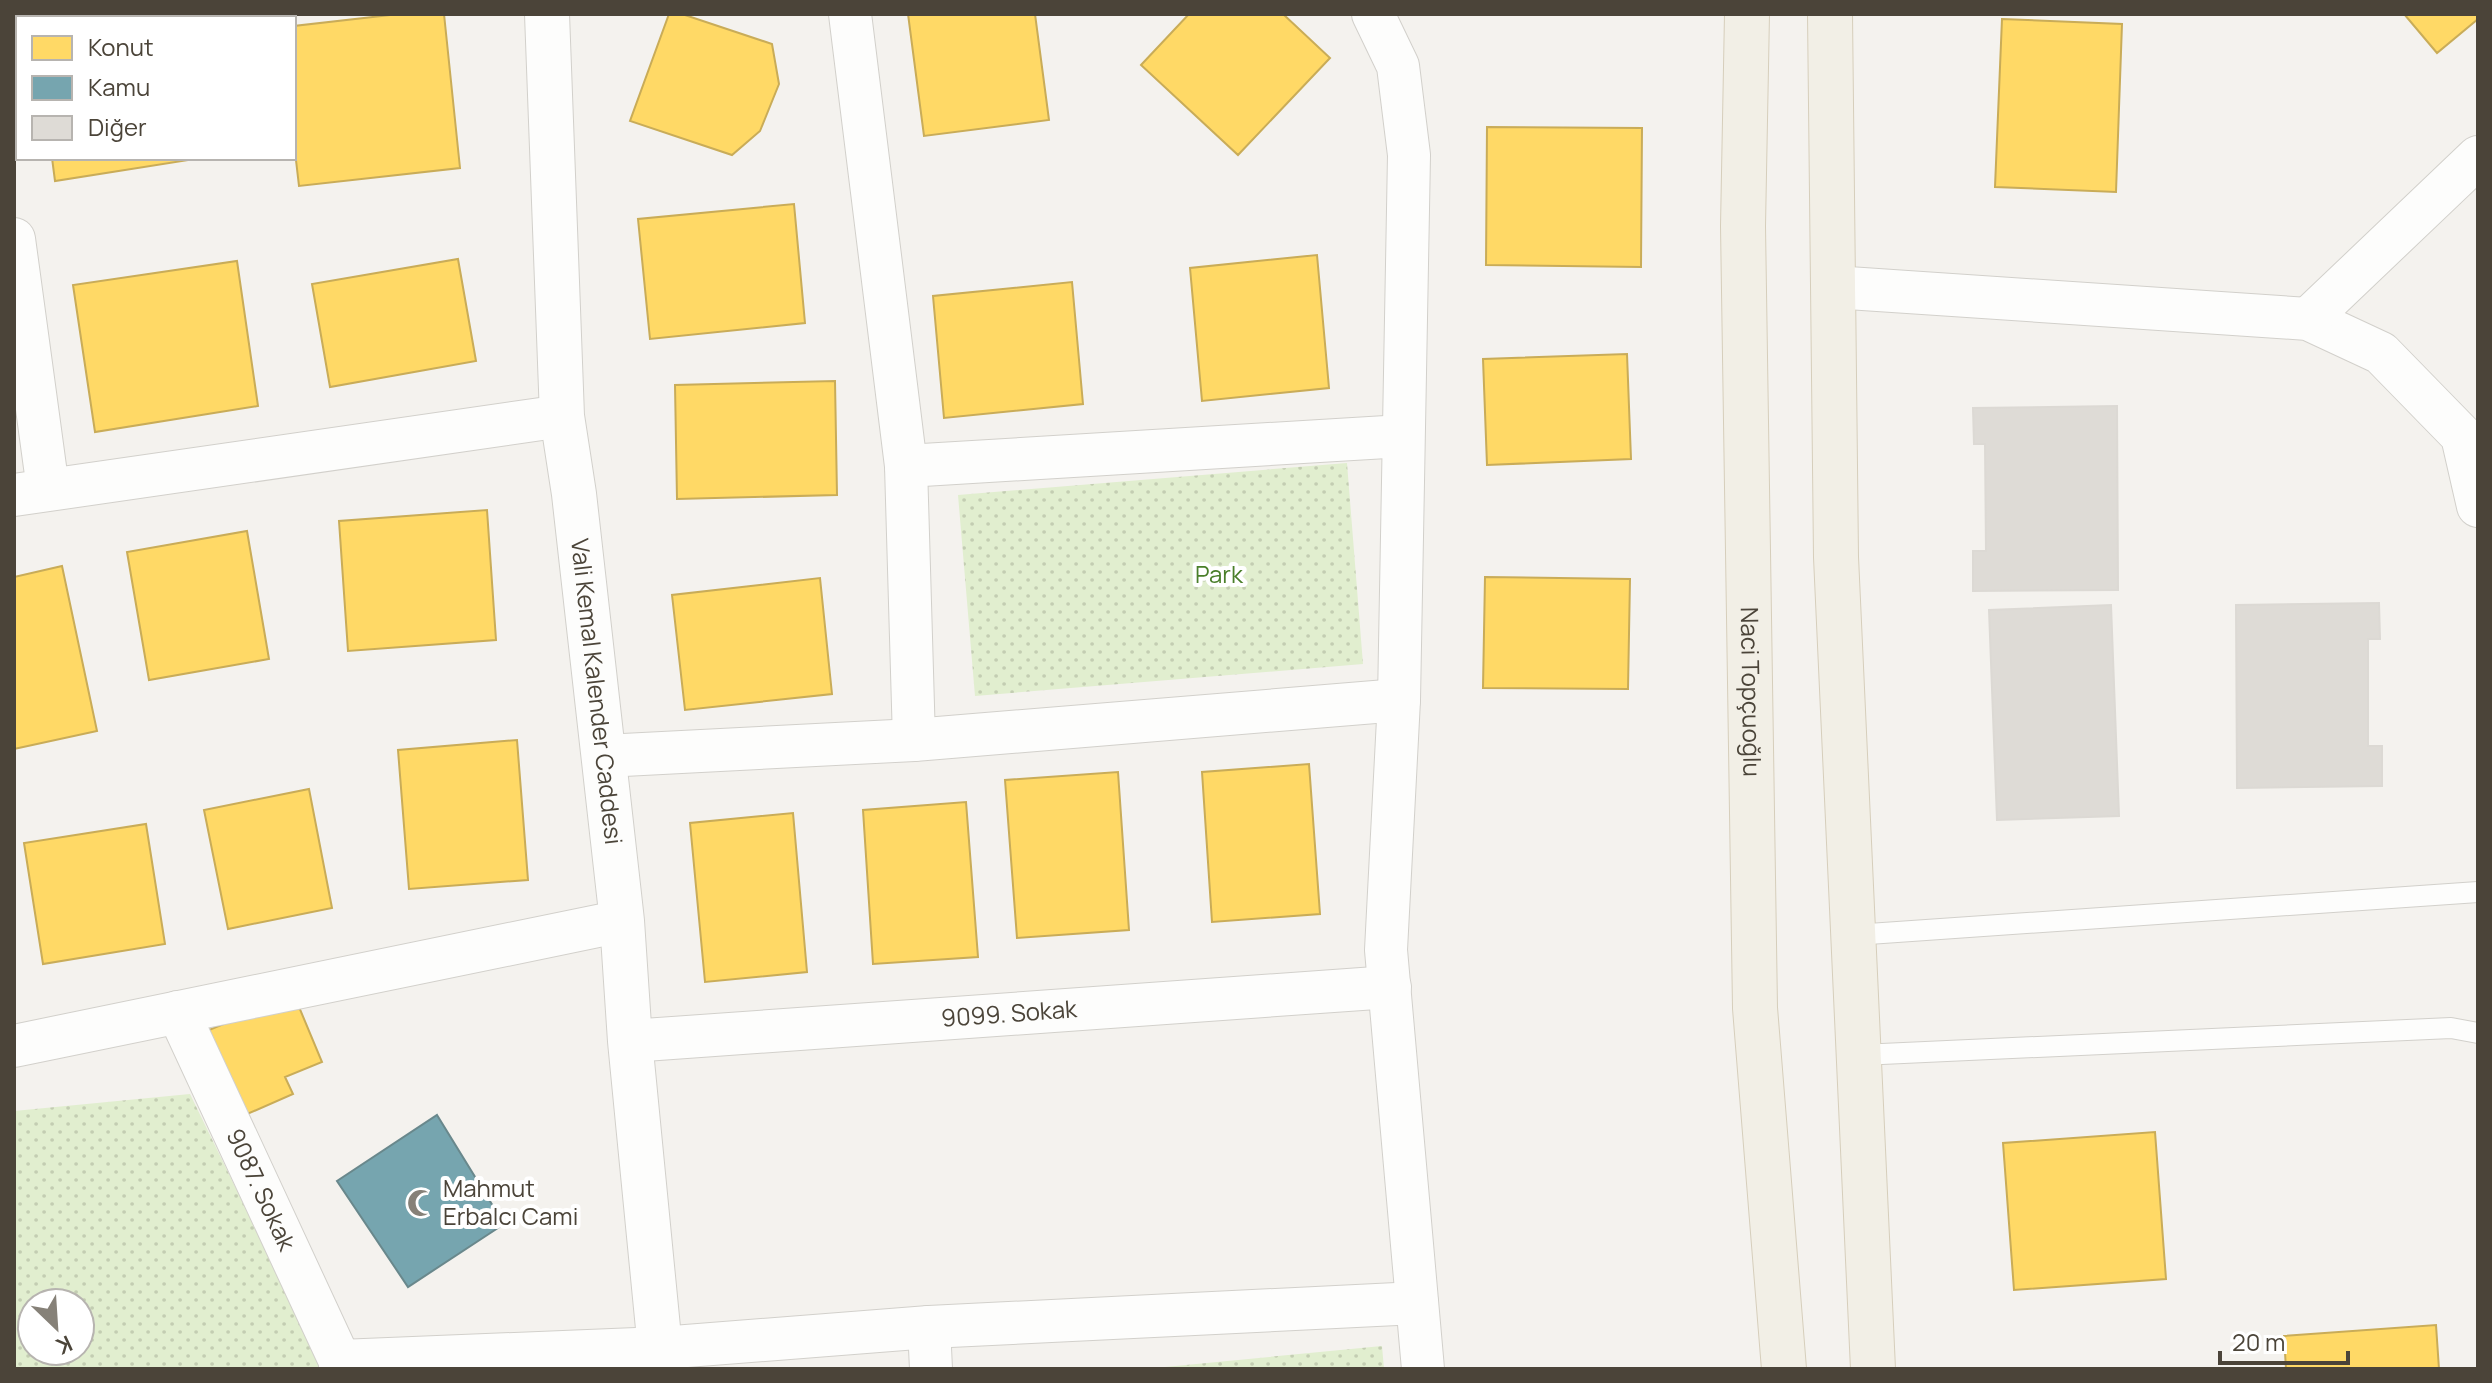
<svg xmlns="http://www.w3.org/2000/svg" width="2492" height="1383" viewBox="0 0 2492 1383" font-family="Manrope,sans-serif">
	<style>
		.park { fill: url(#park-dots); fill-rule: evenodd }
		.homes { fill: #ffd966; stroke: #c9ac58; stroke-width: 2 }
		.public { fill: #76a5af; stroke: #69888c; stroke-width: 2 }
		.building { fill: #dedbd6; stroke: #dcd9d4; stroke-width: 2 }
		.lines { fill: none; stroke-linecap: round; stroke-linejoin: round }
		.service-casing { stroke: #d2d0cb; stroke-width: 22 }
		.minor-casing { stroke: #d2d0cb; stroke-width: 44 }
		.tertiary-casing { stroke: #d2d0cb; stroke-width: 46 }
		.primary-casing { stroke: #d6cebb; stroke-width: 46 }
		.service { stroke: #fdfdfc; stroke-width: 20 }
		.minor { stroke: #fdfdfc; stroke-width: 42 }
		.tertiary { stroke: #fdfdfc; stroke-width: 44 }
		.primary { stroke: #f2efe6; stroke-width: 44 }
		.labels { text-anchor: middle; stroke-width: 8; stroke-linejoin: round; paint-order: stroke }
		.park-label { font-size: 24px; fill: #4a7f2a; stroke: #fff }
		.street-label { font-size: 24px; fill: #4b4439; stroke: #fff }
		.poi-label { font-size: 24px; fill: #4b4439; stroke: #fff; text-anchor: start }
	</style>
	<defs>
		<pattern id="park-dots" width="8" height="8" patternUnits="userSpaceOnUse" patternTransform="scale(2)"><rect width="8" height="8" fill="#e1eecf"/><path d="M2 2h.1M6 6h.1" fill="none" stroke="#c3cdb2" stroke-width="1.8" stroke-linecap="round"/></pattern>
	</defs>
	<rect width="100%" height="100%" fill="#f4f2ee"/>
	<!-- park -->
	<path class="park" d="M1347,463L1363,664L975,696L958,495Z
		M190,1094L324,1369H14V1111ZM32,1303H80V1351H32Z
		M1382,1346L1384,1369H1144Z"/>
	<!-- homes -->
	<path class="homes" d="M399,14H444L460,168L299,186L294,143V26Z
		M669,14H682L772,44L779,84L760,131L732,155L630,121Z
		M908,14H1035L1049,120L924,136Z
		M1189,14H1283L1330,58L1238,155L1141,65Z
		M2404,14H2478V19L2437,53Z
		M2002,19L2122,24L2116,192L1995,187Z
		M1487,127L1642,128L1641,267L1486,265Z
		M52,158H195V159L55,181Z
		M794,204L805,323L650,339L638,219Z
		M1317,255L1329,388L1202,401L1190,268Z
		M458,259L476,361L330,387L312,284Z
		M237,261L258,406L95,432L73,285Z
		M1072,282L1083,404L944,418L933,296Z
		M1627,354L1631,459L1487,465L1483,359Z
		M835,381L837,495L677,499L675,385Z
		M487,510L496,640L348,651L339,521Z
		M247,531L269,659L149,680L127,552Z
		M62,566L97,731L14,749V577Z
		M1485,577L1630,579L1628,689L1483,688Z
		M820,578L832,694L685,710L672,595Z
		M517,740L528,880L409,889L398,750Z
		M1309,764L1320,914L1212,922L1202,772Z
		M1118,772L1129,930L1017,938L1005,780Z
		M309,789L332,908L228,929L204,810Z
		M966,802L978,957L873,964L863,810Z
		M793,813L807,972L705,982L690,823Z
		M146,824L165,944L43,964L24,843Z
		M294,995L322,1062L285,1077L293,1094L245,1115L209,1030Z
		M2155,1132L2166,1279L2014,1290L2003,1143Z
		M2436,1325L2439,1369H2286L2284,1336Z"/>
	<!-- public -->
	<path class="public" d="M437,1115L504,1224L408,1287L337,1181Z"/>
	<!-- building -->
	<path class="building" d="M2117,406L2118,590L1973,591V551H1986L1985,444H1974L1973,408Z
		M2379,603L2380,639H2368V746H2382V786L2237,788L2236,605Z
		M2111,605L2119,816L1997,820L1989,610Z"/>
	<g class="lines">
		<!-- service casing -->
		<g class="service-casing">
			<path id="service" d="M1854,935L2478,892
				M1860,1055L2451,1028L2478,1033"/>
		</g>
		<!-- minor casing -->
		<g class="minor-casing">
			<g id="minor">
				<path d="M850,14L906,466L914,740"/>
				<path d="M1373,14L1398,66L1409,155L1399,700L1386,950L1423,1369"/>
				<path d="M14,239L48,489"/>
				<path d="M1833,287L2308,319L2381,353L2462,436L2478,506"/>
				<path d="M2308,319L2478,157"/>
				<path d="M906,466L1403,436"/>
				<path d="M14,495L562,416"/>
				<path d="M604,756L914,740L1399,700"/>
				<path id="s1" d="M178,1012L340,1361V1369"/>
				<path id="s2" d="M630,1041L1390,987"/>
				<path d="M14,1046L622,921"/>
				<path d="M929,1327L931,1369"/>
				<path d="M340,1361L661,1348L929,1327L1417,1303"/>
			</g>
		</g>
		<!-- tertiary casing -->
		<g class="tertiary-casing">
			<g id="tertiary">
				<path id="s3" d="M547,14L562,416L574,494L622,921L630,1041L662,1369"/>
			</g>
		</g>
		<!-- primary casing -->
		<g class="primary-casing">
			<g id="primary">
				<path id="s4" d="M1747,14L1743,226L1755,1008L1784,1369"/>
				<path d="M1830,14L1836,557L1873,1369"/>
			</g>
		</g>
		<!-- service -->
		<use href="#service" class="service"/>
		<!-- minor -->
		<use href="#minor" class="minor"/>
		<!-- tertiary -->
		<use href="#tertiary" class="tertiary"/>
		<!-- primary -->
		<use href="#primary" class="primary"/>
	</g>
	<!-- icons -->
	<defs>
		<g id="mosque-bare" transform="scale(2.16)"><path d="M3.5-4.9A6 6 0 1 0 3.5 4.9A5 5 0 1 1 3.5-4.9Z" fill="#868178" stroke="#fff" stroke-width="2.5" paint-order="stroke"/></g>
	</defs>
	<g fill-rule="evenodd">
		<use href="#mosque-bare" x="421" y="1203"/>
	</g>
	<g class="labels">
		<!-- park labels -->
		<g class="park-label">
			<text x="1219" y="583">Park</text>
		</g>
		<!-- street labels -->
		<g class="street-label">
			<text dy="8" stroke="none"><textPath href="#s3" startOffset="680">Vali Kemal Kalender Caddesi</textPath></text>
			<text dy="8" stroke="none"><textPath href="#s4" startOffset="678">Naci Topçuoğlu</textPath></text>
			<text dy="8" stroke="none"><textPath href="#s2" startOffset="380">9099. Sokak</textPath></text>
			<text dy="8" stroke="none"><textPath href="#s1" startOffset="196">9087. Sokak</textPath></text>
		</g>
		<!-- poi labels -->
		<g class="poi-label">
			<text x="443" y="1197">Mahmut<tspan x="443" dy="28">Erbalcı Cami</tspan></text>
		</g>
	</g>
	<!-- border -->
	<rect width="2492" height="1383" fill="none" stroke="#4b4439" stroke-width="32"/>
	<!-- legend -->
	<rect x="16" y="16" width="280" height="144" fill="#ffffff" stroke="#b7b4b0" stroke-width="2"/>
	<rect x="32" y="36" width="40" height="24" fill="#ffd966" stroke="#b7b4b0" stroke-width="2"/>
	<text x="88" y="56" font-size="24" fill="#4b4439">Konut</text>
	<rect x="32" y="76" width="40" height="24" fill="#76a5af" stroke="#b7b4b0" stroke-width="2"/>
	<text x="88" y="96" font-size="24" fill="#4b4439">Kamu</text>
	<rect x="32" y="116" width="40" height="24" fill="#dedbd6" stroke="#b7b4b0" stroke-width="2"/>
	<text x="88" y="136" font-size="24" fill="#4b4439">Diğer</text>
	<!-- north arrow -->
	<g transform="translate(56 1327) rotate(155)"><circle r="38" fill="#ffffff" stroke="#b7b4b0" stroke-width="2"/>
	<path d="M0-6L14 30L0 20L-14 30Z" fill="#868178"/>
	<text y="-12" font-size="22" font-weight="bold" text-anchor="middle" fill="#4b4439">K</text>
	</g>
	<!-- scale -->
	<path d="M2220 1351v12h128v-12" fill="none" stroke="#4b4439" stroke-width="4"/>
	<text x="2232" y="1351" font-size="24" fill="#4b4439" stroke="#ffffff" stroke-width="6" paint-order="stroke">20 m</text>
</svg>
